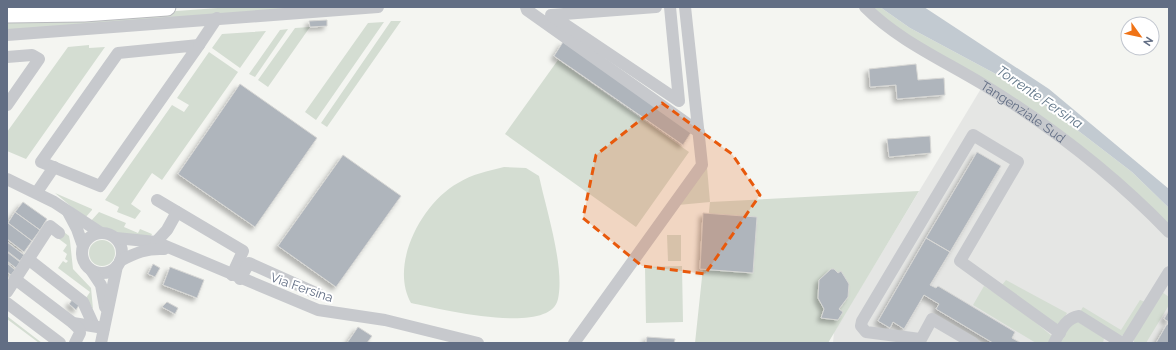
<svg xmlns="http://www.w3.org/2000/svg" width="1176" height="350" viewBox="0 0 1176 350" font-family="Raleway,sans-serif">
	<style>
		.built { fill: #e5e6e4 }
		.green { fill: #d4ddd2 }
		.water { fill: #c2cad1 }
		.building { fill: #afb5bc; stroke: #d6d6d4; filter: url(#shadow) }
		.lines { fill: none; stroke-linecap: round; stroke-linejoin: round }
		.highway-casing { stroke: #b9babe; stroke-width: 19 }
		.minor { stroke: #c7c9cd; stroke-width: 12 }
		.highway { stroke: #fff; stroke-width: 17 }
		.marked { fill: #e8590c; fill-opacity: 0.2; stroke: #e8590c; stroke-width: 3; stroke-dasharray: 8 5; stroke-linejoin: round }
		.labels { text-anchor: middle; stroke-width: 4; stroke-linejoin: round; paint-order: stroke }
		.street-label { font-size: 13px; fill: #626e84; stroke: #fff }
		.water-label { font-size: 14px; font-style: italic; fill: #627789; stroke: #fff }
	</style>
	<defs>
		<filter id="shadow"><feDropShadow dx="-3.5" dy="3.5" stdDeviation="2" flood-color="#0004"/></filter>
	</defs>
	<rect width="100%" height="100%" fill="#f4f5f1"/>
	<!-- built -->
	<path class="built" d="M982,87L1079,154L1169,237V343H833L834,332Z"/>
	<!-- green -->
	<path class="green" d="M231,7H310L7,30V19L82,18Z
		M871,7H880L910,28L1007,80L1033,96L1132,172L1169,208V228L1124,184L905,36Z
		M391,21H401L327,127L321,123Z
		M384,22L316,120L305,112L368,23Z
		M310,27L268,87L258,80L295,28Z
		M288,29L255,77L249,74L280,30Z
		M266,31L240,68L212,48L222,34Z
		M89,45V48L105,47L26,159L7,151V132L68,47Z
		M209,52L238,72L162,180L152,173L131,204L141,211L135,219L117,212L119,207L105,200L172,105L184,112L189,105L177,98Z
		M558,60L689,152L636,227L505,134Z
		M504,167L526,168L539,176C546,209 565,267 558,299C550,337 437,308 411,303C389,264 422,203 458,183C472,174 488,171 504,167Z
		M707,167L710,202L919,191L828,343H695L710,202L678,205Z
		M55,193L92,209V210L85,218Z
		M99,212L126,223L124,227L138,233L140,229L152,234L151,236L120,235L90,222Z
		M64,232L69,236L70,241L73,269L91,288L93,309L86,298L90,292L58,268L63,261L66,263L68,261L65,259L67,254L63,251L67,245L59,239Z
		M667,235H681V261H668Z
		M89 253a13 13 0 1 1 26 0a13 13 0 1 1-26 0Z
		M682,266L683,322L646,323L645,267Z
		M1006,280L1067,313L1059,327L1002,285Z
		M984,286L1021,310L1053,337L1049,343H1036L973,305Z
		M1162,292L1169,297V305L1146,343H1134V339Z
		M1140,300L1145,302L1126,334L1119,337L1080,312L1083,307L1121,330Z
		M7,316L42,343H39L7,319Z
		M1078,322L1104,338L1103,343H1059L1072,323Z"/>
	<!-- water -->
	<path class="water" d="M880,7H924L1049,89L1169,189V208L1132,172L1033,96L1007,80L910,28Z"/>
	<!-- building -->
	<path class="building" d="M327,20V26L310,27L309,21Z
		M563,42L692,131L683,145L554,56Z
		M916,64L918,80L944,78L945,95L897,99L896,85L870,87L869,69Z
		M240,84L317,138L255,227L178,174Z
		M930,136L931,153L889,157L887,139Z
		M977,152L1001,166L950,252L926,238Z
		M343,155L401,196L336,287L278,246Z
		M23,202L47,219L40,230L15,212Z
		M15,212L40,230L32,241L8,223Z
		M703,213L757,217L753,273L700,269Z
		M7,222L32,241L24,252L7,239Z
		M926,238L950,252L930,285L936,288L938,286L1015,332L1012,338L1021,343H993L936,309L939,304L924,295L904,329L893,322L890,328L878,321Z
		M7,242L24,255L20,261L7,251Z
		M7,252L20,262L16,268L7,261Z
		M7,263L15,270L11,275L7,272Z
		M153,264L160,268L155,277L148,274Z
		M170,267L204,280L197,298L163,285Z
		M831,269H834L838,273L841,271L849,284L848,297L839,309L843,312L838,320L821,318L824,309L818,298L819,280Z
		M72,300L79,305L76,310L69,304Z
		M167,302L178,308L175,314L162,307Z
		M1169,310V322L1164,319Z
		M1167,324L1169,325V343H1156Z
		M358,327L372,336L367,343H347Z
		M647,337L675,339L674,343H646Z"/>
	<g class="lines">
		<!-- highway casing -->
		<g class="highway-casing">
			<path id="highway" d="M7,14L84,13L167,7"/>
		</g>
		<!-- minor -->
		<g class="minor">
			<path d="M526,7L527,10L699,132"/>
			<path d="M656,7L551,15L679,101L670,7"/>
			<path id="s1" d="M865,7C899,41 943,60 984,85C1052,127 1114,175 1169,232"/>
			<path d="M7,35L378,7"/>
			<path d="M199,45L100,186L41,162L118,53Z"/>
			<path d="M199,45L217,18"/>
			<path d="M7,57L32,55L39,59L7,105"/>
			<path d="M7,179L54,202L101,233"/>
			<path d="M37,192L54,167"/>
			<path d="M157,200L243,251L232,275"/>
			<path d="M68,212L77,229L83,246"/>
			<circle cx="102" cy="253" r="20"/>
			<path d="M116,238L156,242L318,310L385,320L478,343"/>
			<path d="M156,242L167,230L177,212"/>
			<path d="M28,259L83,302L94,326"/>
			<path d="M120,261C135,253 147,248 164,249"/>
			<path d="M91,270L101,285L105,307"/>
			<path d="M15,279L73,323L104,328"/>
			<path d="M240,279L249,263L318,294"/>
			<path d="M7,292L50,226L59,233"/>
			<path d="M7,303L60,343"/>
			<path d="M73,323L79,329L80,333L75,343"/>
			<path d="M920,339L866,332L861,326L862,321L973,135L1018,162L960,261L1060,333"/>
			<path d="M101,343L117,266"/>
			<path d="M574,343L702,165L685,7"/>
			<path d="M919,343L932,319L973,343"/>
			<path d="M1054,343C1060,332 1065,318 1079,316L1122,343"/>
			<path d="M1125,343L1169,272"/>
		</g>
		<!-- highway -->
		<use href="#highway" class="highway"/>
	</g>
	<!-- marked area -->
	<path class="marked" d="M662,103L732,154L760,195L705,274L642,266L583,218L596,155Z"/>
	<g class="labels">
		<!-- street labels -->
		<g class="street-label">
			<text dy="5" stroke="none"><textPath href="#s1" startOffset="190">Tangenziale Sud</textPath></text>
			<text transform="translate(302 287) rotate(19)" y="5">Via Fersina</text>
		</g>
		<!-- water labels -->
		<g class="water-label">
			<text transform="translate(1040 97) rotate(34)" y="5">Torrente Fersina</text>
		</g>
	</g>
	<!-- border -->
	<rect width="1176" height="350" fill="none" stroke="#626e84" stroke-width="16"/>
	<!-- north arrow -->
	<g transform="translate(1140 36) rotate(123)"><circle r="19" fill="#ffffff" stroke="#c0c5ce"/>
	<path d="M0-3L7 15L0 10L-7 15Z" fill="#f07316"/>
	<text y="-6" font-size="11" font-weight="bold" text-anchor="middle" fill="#626e84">N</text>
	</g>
</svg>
